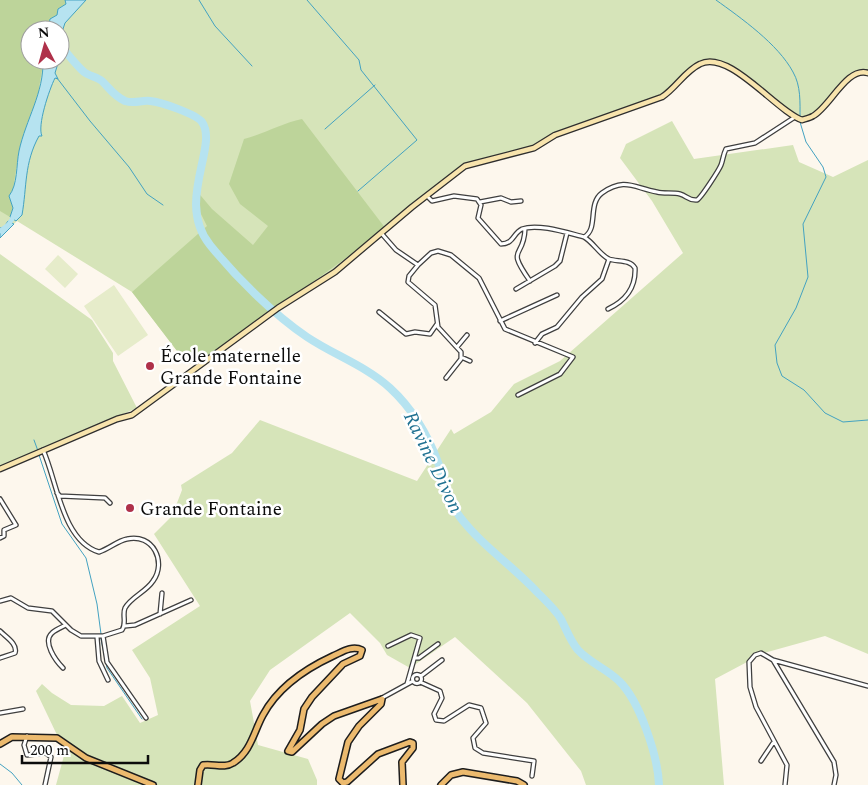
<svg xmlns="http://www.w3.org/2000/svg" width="868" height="785" viewBox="0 0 868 785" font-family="Spectral,serif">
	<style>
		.green { fill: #d6e4b9; fill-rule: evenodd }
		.forest { fill: #bdd49a }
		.pitch { fill: #e6ecca }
		.water { fill: #b6e3f0; stroke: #43a2c1 }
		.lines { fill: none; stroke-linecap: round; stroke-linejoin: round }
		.stream { stroke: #43a2c1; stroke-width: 1 }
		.canal { stroke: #b6e3f0; stroke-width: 4.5 }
		.river { stroke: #b6e3f0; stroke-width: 8 }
		.street-casing { stroke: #3f3f3f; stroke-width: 5.5 }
		.secondary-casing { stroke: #2e2e2e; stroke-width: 7 }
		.primary-casing { stroke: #1d1d1d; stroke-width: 8 }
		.street { stroke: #fff; stroke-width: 3 }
		.secondary { stroke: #f8e4ad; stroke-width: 4.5 }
		.primary { stroke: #ecba6e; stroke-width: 5 }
		.poi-dot { fill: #af314a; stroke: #fff; stroke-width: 2 }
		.labels { text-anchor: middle; stroke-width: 5; stroke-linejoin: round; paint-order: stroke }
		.poi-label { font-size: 19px; fill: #0c0c0c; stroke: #fff; text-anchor: start }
		.water-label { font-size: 20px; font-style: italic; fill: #217292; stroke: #fff }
	</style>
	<rect width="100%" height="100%" fill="#fdf7ed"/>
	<!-- green -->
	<path class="green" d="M0,0H868V73L865,72L851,77L820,110L802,120L733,70L718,64H700L662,97L555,135L534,148L465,166L335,272L187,364L132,292L17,221L0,238ZM30,30H60V60H30Z
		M672,121L694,159L793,145L799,162L833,177L868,160V654L825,636L764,653L715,679L724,785H586L581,771L527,703L455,637L410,668L387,655L380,643L350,613L270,670L250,701L258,745L308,759L317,780V785H56L68,741L57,735L36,691L42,684L52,693L71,705L104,706L122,696L140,723L158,715L150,678L132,650L200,606L154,534L172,516L182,490L181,485L232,453L260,420L417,481L451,429L454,434L491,412L514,384L560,361L683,253L652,201L620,158L626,144Z
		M0,254L92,320L113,353V361L137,408L0,467Z"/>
	<!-- forest -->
	<path class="forest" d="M0,0H65L66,4L58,9L57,15L50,20L48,30H30V60H43V64L39,88L40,93L19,150L13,190L9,196L13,208L10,217L0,211Z
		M302,119L386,229L201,363L187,364L132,292L207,226L200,212L196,190L212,209L253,245L268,226L240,204L229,184L244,139C264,134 282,123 302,119Z"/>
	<!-- pitch -->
	<path class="pitch" d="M58,255L78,274L65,288L45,269Z
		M114,285L148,335L118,356L84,306Z"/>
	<!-- water -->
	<path class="water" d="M65,0H86L65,23L60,38V30H48L50,19L57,15L58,9L66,4Z
		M43,60H59L55,73L58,79L55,78C49,90 37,126 42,136H39C24,163 27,187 22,215L16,221L10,217L13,208L9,196C18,184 16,166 19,151C26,119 44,93 43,60Z
		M8,221L14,224L0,238V228L4,227Z"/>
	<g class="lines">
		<!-- stream -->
		<path class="stream" d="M199,0L215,26L252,66
			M307,0L359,60L361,70L417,140L358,191
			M716,0C741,18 778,44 793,72C801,86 800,102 800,118
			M57,78L90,121L129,167L147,194L163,205
			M800,122L806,142L823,167L826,177L803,224L808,277L796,308L775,345L777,363L782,376L804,390L825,413L843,422L868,420
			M325,129L375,85
			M34,440L38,451
			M39,455L62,524L86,558L97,604L101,634
			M101,639L107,668L142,719
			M0,764L12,773L22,785"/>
		<!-- canal -->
		<path class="canal" d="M0,231L9,224L15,214"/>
		<!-- river -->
		<path class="river" d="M60,45C68,54 75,64 84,72C89,76 97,77 102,81C110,89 114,96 125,101C135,104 141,100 150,101C161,102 196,114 202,122C219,146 175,202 210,245C236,277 273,314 307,337C334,355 366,366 390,388C413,409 428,435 439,465C445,484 448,501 460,517C482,546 513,566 537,592C545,600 555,609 561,619C566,629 571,642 578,650C590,663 607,669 619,681C640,701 658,757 659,785"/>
		<!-- street casing -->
		<g class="street-casing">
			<path id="street" d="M427,196L432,201L454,196L477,199L481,205L478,218L501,244C514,244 513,233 522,229C538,223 568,233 584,237C599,229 587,204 602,193C625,177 634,188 657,192C664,194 673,192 680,194C687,196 689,201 697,200C701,198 719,170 721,165C723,160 723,155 726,149L755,143L795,117
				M480,202L501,198L511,202L521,201
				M525,229C524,260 505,245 530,281
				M382,234L396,250L418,265L431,253L438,251L451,255L479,278L505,329L573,357L560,374L518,395
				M584,237C593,242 600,255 609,259C617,262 630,259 635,268C636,288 625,301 608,309
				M418,265L409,276L408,282L435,305L438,327L461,352V359L446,378
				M516,289L555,266L560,261L567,233
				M379,312L406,334L415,332L430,334L437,324
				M500,321L557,295
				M535,343L542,334L557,327L582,297L602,279L609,259
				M457,347L467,335
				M461,357L470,361
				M57,493L60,496L105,498L110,503
				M0,499L16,525L4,530V536L0,538
				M0,601L11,598L28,608L52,611L71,630L81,636H103L122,630C127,623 122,615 125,608C131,597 146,592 153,581C167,562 153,533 127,539C117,541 109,549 99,552C62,541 57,480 43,450
				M160,614L162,593
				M125,626L135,625L191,600
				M0,631C6,637 18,644 15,653L0,658
				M103,636L107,662L146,718
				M97,637L99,661L108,680
				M388,646L411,635L420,638L407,684
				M415,658H419L438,644
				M773,660L868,686
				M63,668C56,661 42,642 52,633C55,630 62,627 66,625
				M412.5 679a4.5 4.5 0 1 1 9 0a4.5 4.5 0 1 1-9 0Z
				M421,676L442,660
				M420,682L440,691L442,698L434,714L436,720L444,721L469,705L481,708L486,723L473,738L475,748L483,753L534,761L532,776
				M382,698L413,681
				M0,713L23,709
				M27,736L24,745L27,755L46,753L51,757L45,785
				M761,761L773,743
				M785,785L787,765L756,707L750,687L749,662L755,655L761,653L773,660L834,762L836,775L834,785"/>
		</g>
		<!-- secondary casing -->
		<g class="secondary-casing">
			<path id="secondary" d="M0,469L117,419L132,415L278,308L335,272L412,207L465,166L534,148L555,135L662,97C676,88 685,71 700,64C729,49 776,111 802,120C805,119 810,118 813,116C830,107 847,66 868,73"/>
		</g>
		<!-- primary casing -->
		<g class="primary-casing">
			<path id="primary" d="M0,744L12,737L57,738L86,758L153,785
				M288,751L292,752L322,724L334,716L382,699L381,704L359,726L348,742L339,779L343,783L347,782L378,754L410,742L413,743V748L402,762L403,785
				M198,785L200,770L203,765C213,763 224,769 233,763C251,752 254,731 263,715C278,687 305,669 333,656C342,652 352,645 362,650L360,656L343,664L312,697L304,709L300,730L288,751
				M441,785L451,775L463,772L517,781L524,785"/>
		</g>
		<!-- street -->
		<use href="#street" class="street"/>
		<!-- secondary -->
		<use href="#secondary" class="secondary"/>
		<!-- primary -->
		<use href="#primary" class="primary"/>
	</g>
	<!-- markers -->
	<g class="poi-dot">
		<circle cx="150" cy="366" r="5"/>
		<circle cx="130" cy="508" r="5"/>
	</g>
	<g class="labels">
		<!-- poi labels -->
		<g class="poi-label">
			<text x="160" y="362">École maternelle<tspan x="160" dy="22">Grande Fontaine</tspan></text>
			<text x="140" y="515">Grande Fontaine</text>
		</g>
		<!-- water labels -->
		<g class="water-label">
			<text transform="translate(434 462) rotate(64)" y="7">Ravine Divon</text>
		</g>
	</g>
	<!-- north arrow -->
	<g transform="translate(45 45) rotate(354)"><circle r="24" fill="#ffffff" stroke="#9e9e9e"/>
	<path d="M0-4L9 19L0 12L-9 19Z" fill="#af314a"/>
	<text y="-8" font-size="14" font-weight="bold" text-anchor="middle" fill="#0c0c0c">N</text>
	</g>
	<!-- scale -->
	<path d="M22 755v8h126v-8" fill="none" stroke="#0c0c0c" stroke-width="2.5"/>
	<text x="30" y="755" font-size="15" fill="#0c0c0c" stroke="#ffffff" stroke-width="4" paint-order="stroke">200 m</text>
</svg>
